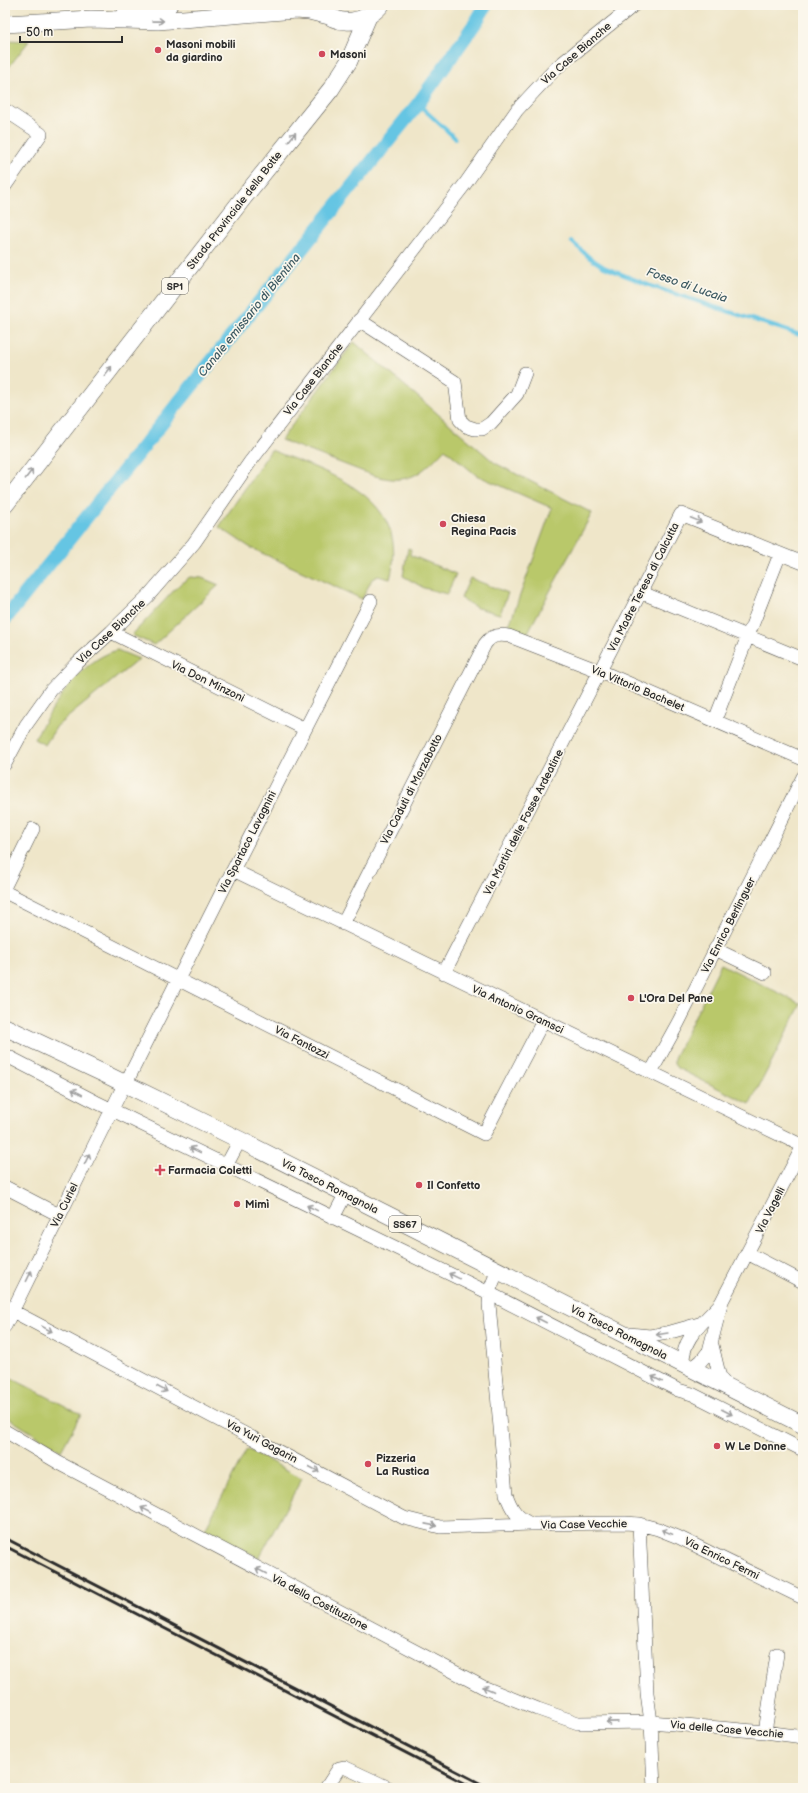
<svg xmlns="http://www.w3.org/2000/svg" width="808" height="1793" viewBox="0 0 808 1793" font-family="'Balsamiq Sans',sans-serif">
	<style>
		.green { fill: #b9c86a; stroke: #727a4a }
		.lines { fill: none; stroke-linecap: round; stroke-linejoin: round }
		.stream { stroke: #65c5e3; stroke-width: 4 }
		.canal { stroke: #65c5e3; stroke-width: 14 }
		.minor-casing { stroke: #484743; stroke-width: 14 }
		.major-casing { stroke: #484743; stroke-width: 18 }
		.minor { stroke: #fff; stroke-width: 13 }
		.major { stroke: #fff; stroke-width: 17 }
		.rail { stroke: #2b2b2b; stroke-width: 3 }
		.oneway { stroke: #a0a0a0 }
		.poi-dot { fill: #d1495b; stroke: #fbf7ec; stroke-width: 1.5 }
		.labels { text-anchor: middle; stroke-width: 3.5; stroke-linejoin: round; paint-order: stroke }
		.shield { fill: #fbf7ec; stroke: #696865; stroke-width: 1 }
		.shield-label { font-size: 10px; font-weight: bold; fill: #2b2b2b }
		.poi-label { font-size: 11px; font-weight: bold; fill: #2b2b2b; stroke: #fbf7ec; text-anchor: start }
		.street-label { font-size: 11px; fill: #2b2b2b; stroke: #fbf7ec }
		.water-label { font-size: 12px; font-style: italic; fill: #3c5962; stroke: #fbf7ec }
	</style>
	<rect width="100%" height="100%" fill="#fbf7ec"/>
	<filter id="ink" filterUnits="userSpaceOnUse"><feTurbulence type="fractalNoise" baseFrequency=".025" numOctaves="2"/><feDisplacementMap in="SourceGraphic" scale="8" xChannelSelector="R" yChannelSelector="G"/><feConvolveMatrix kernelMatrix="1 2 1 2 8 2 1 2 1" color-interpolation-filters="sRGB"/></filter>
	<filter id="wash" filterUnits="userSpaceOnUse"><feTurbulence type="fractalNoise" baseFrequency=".012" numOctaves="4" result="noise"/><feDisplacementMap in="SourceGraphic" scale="16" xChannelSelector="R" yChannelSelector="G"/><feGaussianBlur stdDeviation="0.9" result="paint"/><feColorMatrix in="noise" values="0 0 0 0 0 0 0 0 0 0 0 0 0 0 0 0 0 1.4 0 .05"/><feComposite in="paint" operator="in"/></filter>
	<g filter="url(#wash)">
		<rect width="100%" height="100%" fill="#efe6c9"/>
		<!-- green -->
		<path class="green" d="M5,40L29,41L5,72Z
			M354,342L495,463L592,513L527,634L508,628L552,508L476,475L445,449C420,475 409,486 372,475L281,440Z
			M271,450C331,474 412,497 390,579L378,576L372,579L362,599L251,548L219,527Z
			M408,548L411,549L410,555L456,574L447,594L424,588L403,576Z
			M190,577L202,578L219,585L154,645L132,635L180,584Z
			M470,578L508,593L500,614L477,608L461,598Z
			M117,650L139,659L57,726L45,745L34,739C54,706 77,662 117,650Z
			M721,964L801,1004L750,1104L677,1068L674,1064V1058Z
			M5,1375L81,1414L61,1451L5,1416Z
			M247,1449L302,1478L259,1558L205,1529Z"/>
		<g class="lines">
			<!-- stream -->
			<path class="stream" d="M418,104L455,138
				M571,241L590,258L604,267L651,286L803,336"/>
			<!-- canal -->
			<path class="canal" d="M5,619L418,104L476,22L486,5"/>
		</g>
	</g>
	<g filter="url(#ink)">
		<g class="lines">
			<!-- minor casing -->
			<g class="minor-casing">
				<path id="minor" d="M5,110L41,134L5,186
					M359,320L455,382L460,420L466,426L475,429H482L491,423L517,394L525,373
					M640,592L803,659
					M111,632L305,729
					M715,720L780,554
					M5,764L26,725L51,690L76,664L111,632L148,596L194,543L250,462L465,184L517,110L556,68L634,5
					M233,870L803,1146
					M5,886L33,829
					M5,892L484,1134L543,1021
					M343,924L485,644C491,635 499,634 509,636L607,674L803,759
					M715,949L765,973
					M444,973L681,514L803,563
					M5,1055L96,1102L489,1293L678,1390L692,1394L803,1450
					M651,1072L678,1023L803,777
					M226,1166L240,1140
					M5,1187L59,1215
					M333,1218L346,1193
					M747,1253L803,1282
					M498,1270L490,1289L489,1304L506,1494C511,1509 517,1518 531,1524L625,1523L639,1524L647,1693L651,1722L654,1788
					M5,1307L404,1518L440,1527L531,1524
					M5,1326L125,1083L130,1075L233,870L371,601
					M629,1334L650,1336L667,1333L699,1324
					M712,1345L719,1374L724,1385
					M683,1364C682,1336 704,1323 720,1304
					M691,1369L701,1361L709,1351L722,1301L803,1146
					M5,1431L59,1463L483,1687L538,1709L578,1723L651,1722L765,1732L803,1737
					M639,1524L658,1529L678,1537L803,1598
					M765,1732L777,1654
					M326,1788L339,1768L344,1767L389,1788"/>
			</g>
			<!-- major casing -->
			<g class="major-casing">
				<path id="major" d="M321,10C340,28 365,23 381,5
					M126,13L169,5
					M5,24L91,19L158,21L296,10L309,11L329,16
					M5,505L244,197L331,89L349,61L368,17
					M5,1027L107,1075L240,1140L803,1425"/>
			</g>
			<!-- minor -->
			<use href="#minor" class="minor"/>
			<!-- major -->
			<use href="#major" class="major"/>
			<!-- rail -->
			<path class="rail" d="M5,1538L489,1788
				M5,1546L474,1788"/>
		</g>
		<!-- one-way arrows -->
		<defs><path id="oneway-shaft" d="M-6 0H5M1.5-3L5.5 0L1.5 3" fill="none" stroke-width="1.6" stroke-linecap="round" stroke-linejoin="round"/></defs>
		<g class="oneway">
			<use href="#oneway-shaft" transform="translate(158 21) rotate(-1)"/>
			<use href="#oneway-shaft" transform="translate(292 137) rotate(-51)"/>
			<use href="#oneway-shaft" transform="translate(108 371) rotate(-52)"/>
			<use href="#oneway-shaft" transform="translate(29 474) rotate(-53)"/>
			<use href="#oneway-shaft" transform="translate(696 520) rotate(22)"/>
			<use href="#oneway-shaft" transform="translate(77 1092) rotate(-153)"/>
			<use href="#oneway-shaft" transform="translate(195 1150) rotate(-154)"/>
			<use href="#oneway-shaft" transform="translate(87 1159) rotate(-64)"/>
			<use href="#oneway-shaft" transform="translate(312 1208) rotate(-154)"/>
			<use href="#oneway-shaft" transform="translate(29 1276) rotate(-64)"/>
			<use href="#oneway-shaft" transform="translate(454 1276) rotate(-154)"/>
			<use href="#oneway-shaft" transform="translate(541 1320) rotate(-153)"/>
			<use href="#oneway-shaft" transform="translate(47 1329) rotate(28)"/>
			<use href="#oneway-shaft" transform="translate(662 1334) rotate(171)"/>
			<use href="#oneway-shaft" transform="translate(657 1379) rotate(-153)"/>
			<use href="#oneway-shaft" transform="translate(162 1389) rotate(28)"/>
			<use href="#oneway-shaft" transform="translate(727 1412) rotate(27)"/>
			<use href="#oneway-shaft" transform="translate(314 1469) rotate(28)"/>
			<use href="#oneway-shaft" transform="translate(146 1510) rotate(-152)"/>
			<use href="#oneway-shaft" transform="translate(431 1525) rotate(11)"/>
			<use href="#oneway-shaft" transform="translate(667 1532) rotate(-158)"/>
			<use href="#oneway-shaft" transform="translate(261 1571) rotate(-152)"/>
			<use href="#oneway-shaft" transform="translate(488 1689) rotate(-157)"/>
			<use href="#oneway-shaft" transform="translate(612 1722) rotate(179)"/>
		</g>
	</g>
	<!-- markers -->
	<g class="poi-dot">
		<circle cx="158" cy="50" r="4"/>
		<circle cx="322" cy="54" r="4"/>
		<circle cx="443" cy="524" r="4"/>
		<circle cx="631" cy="998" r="4"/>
		<path d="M158 1164h4v4h4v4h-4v4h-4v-4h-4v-4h4z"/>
		<circle cx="419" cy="1185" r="4"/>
		<circle cx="237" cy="1204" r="4"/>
		<circle cx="717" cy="1446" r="4"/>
		<circle cx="368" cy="1464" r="4"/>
	</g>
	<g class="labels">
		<!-- shield labels -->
		<g class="shield">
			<rect x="162" y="278" width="26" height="16" rx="3"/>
			<rect x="389" y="1216" width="32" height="16" rx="3"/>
		</g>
		<g class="shield-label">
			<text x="175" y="290">SP1</text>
			<text x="405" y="1228">SS67</text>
		</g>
		<!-- poi labels -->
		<g class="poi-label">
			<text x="166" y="48">Masoni mobili<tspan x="166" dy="13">da giardino</tspan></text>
			<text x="330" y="58">Masoni</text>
			<text x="451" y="522">Chiesa<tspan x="451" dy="13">Regina Pacis</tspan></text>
			<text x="639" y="1002">L'Ora Del Pane</text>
			<text x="168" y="1174">Farmacia Coletti</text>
			<text x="427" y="1189">Il Confetto</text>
			<text x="245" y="1208">Mimì</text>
			<text x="725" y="1450">W Le Donne</text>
			<text x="376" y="1462">Pizzeria<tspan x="376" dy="13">La Rustica</tspan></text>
		</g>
		<!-- street labels -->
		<g class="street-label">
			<text transform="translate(576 53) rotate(-41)" y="4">Via Case Bianche</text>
			<text transform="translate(234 210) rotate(-52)" y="4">Strada Provinciale della Botte</text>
			<text transform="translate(313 379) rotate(-52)" y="4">Via Case Bianche</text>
			<text transform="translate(643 587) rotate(-63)" y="4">Via Madre Teresa di Calcutta</text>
			<text transform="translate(111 631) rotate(-43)" y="4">Via Case Bianche</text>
			<text transform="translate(208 681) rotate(26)" y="4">Via Don Minzoni</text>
			<text transform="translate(638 688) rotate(23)" y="4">Via Vittorio Bachelet</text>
			<text transform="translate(411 789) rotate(-63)" y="4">Via Caduti di Marzabotto</text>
			<text transform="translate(523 822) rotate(-63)" y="4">Via Martiri delle Fosse Ardeatine</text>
			<text transform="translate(247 842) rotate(-63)" y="4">Via Spartaco Lavagnini</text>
			<text transform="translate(728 925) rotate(-63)" y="4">Via Enrico Berlinguer</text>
			<text transform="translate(518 1009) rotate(25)" y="4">Via Antonio Gramsci</text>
			<text transform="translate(302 1042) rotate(27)" y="4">Via Fantozzi</text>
			<text transform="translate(330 1186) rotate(27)" y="4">Via Tosco Romagnola</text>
			<text transform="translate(64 1205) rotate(-64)" y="4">Via Curiel</text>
			<text transform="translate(770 1210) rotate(-63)" y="4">Via Vagelli</text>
			<text transform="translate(619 1332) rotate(27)" y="4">Via Tosco Romagnola</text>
			<text transform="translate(262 1441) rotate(28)" y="4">Via Yuri Gagarin</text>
			<text transform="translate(584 1524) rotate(-1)" y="4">Via Case Vecchie</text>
			<text transform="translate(722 1558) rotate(26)" y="4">Via Enrico Fermi</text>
			<text transform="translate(320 1602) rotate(28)" y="4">Via della Costituzione</text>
			<text transform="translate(727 1729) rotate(5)" y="4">Via delle Case Vecchie</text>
		</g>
		<!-- water labels -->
		<g class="water-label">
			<text transform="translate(687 285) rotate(19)" y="4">Fosso di Lucaia</text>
			<text transform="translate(249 315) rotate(-51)" y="4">Canale emissario di Bientina</text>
		</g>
	</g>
	<!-- margin -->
	<rect width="808" height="1793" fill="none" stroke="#fbf7ec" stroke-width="20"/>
	<!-- scale -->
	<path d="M20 36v6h102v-6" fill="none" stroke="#2b2b2b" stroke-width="2"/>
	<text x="26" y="36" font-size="12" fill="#2b2b2b" stroke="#fbf7ec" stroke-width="3" paint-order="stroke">50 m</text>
</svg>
